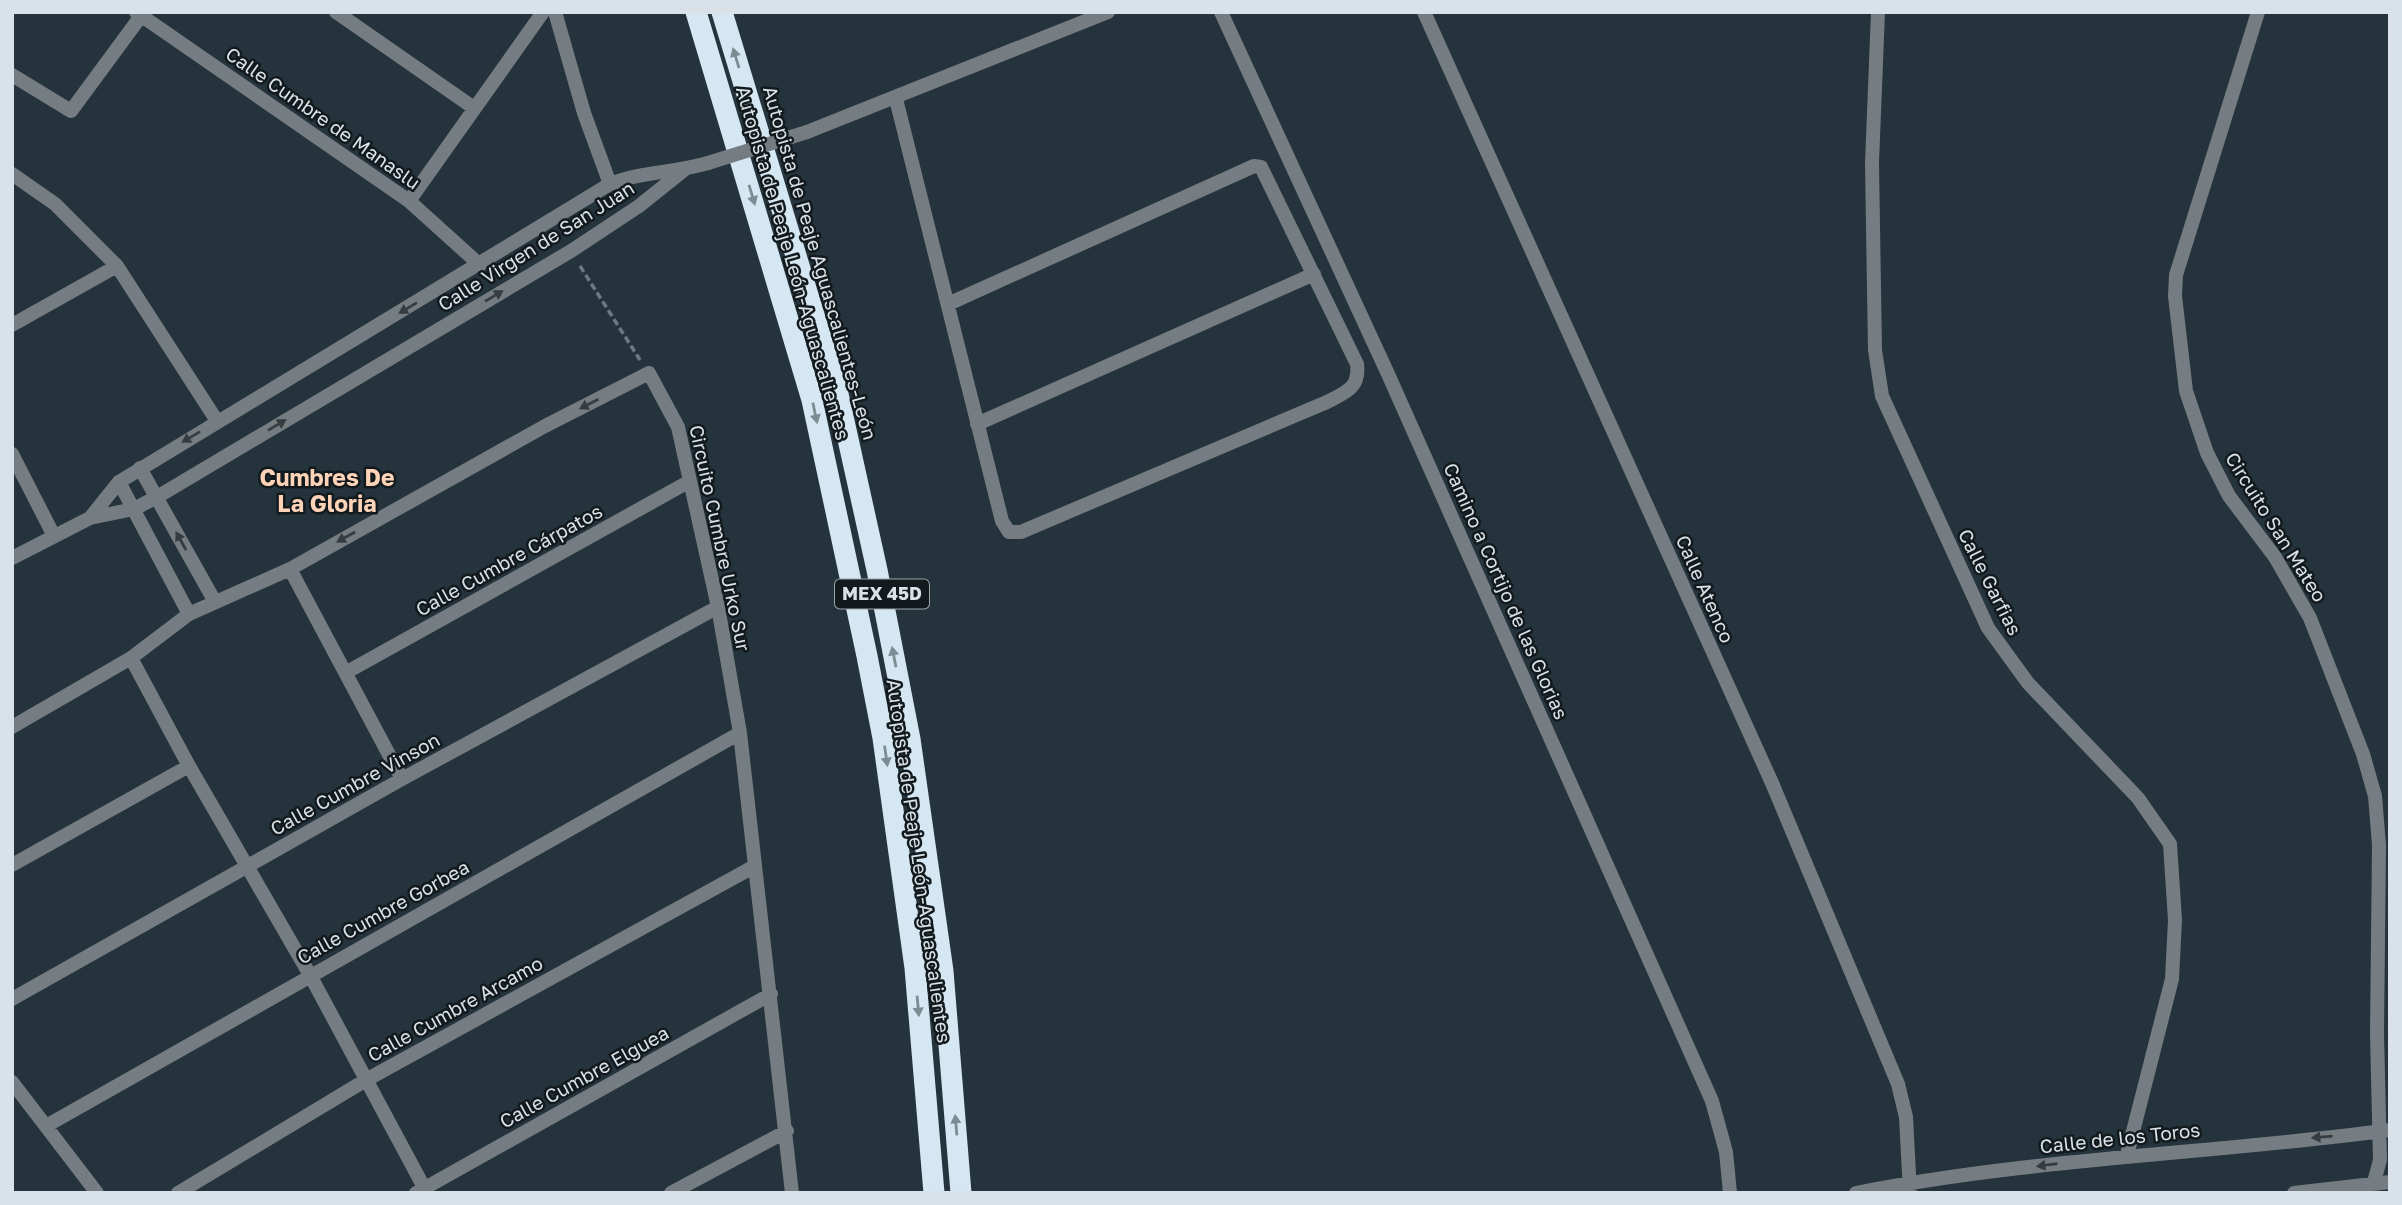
<svg xmlns="http://www.w3.org/2000/svg" width="2402" height="1205" viewBox="0 0 2402 1205" font-family="'Golos Text',sans-serif">
	<style>
		.lines { fill: none; stroke-linecap: round; stroke-linejoin: round }
		.path { stroke: #6d7981; stroke-width: 3.5; stroke-dasharray: 7 3.5; stroke-linecap: butt }
		.minor { stroke: #767d82; stroke-width: 14 }
		.tertiary { stroke: #767d82; stroke-width: 14 }
		.motorway { stroke: #d4e7f2; stroke-width: 21 }
		.tertiary-bridge { stroke: #767d82; stroke-width: 14 }
		.oneway { fill: #7d8b93 }
		.oneway2 { fill: #363d41 }
		.labels { text-anchor: middle; stroke-width: 5; stroke-linejoin: round; paint-order: stroke }
		.shield { fill: #131a1e; stroke: #9ea6ab; stroke-width: 2 }
		.shield-label { font-size: 18px; font-weight: bold; fill: #d9e2e8 }
		.street-label { font-size: 19px; fill: #d9e2e8; stroke: #131a1e }
		.quarter-label { font-size: 23px; font-weight: bold; fill: #fed3b8; stroke: #131a1e }
	</style>
	<rect width="100%" height="100%" fill="#24333c"/>
	<g class="lines">
		<!-- path -->
		<path class="path" d="M580,266L640,360"/>
		<!-- minor -->
		<path class="minor" d="M136,12L409,201L480,265
			M336,12L474,108
			M555,12L584,113L610,184
			M1424,12L1772,783L1898,1084L1906,1117L1910,1193
			M1878,12L1872,163L1875,350L1882,396L1988,628L2028,683L2138,798L2170,844L2175,920L2172,979L2127,1155
			M2258,12L2176,275L2175,296L2186,391L2207,453L2229,496L2275,557L2310,618L2363,754L2375,796L2379,845L2377,1034L2380,1160L2371,1193
			M12,75L71,111L141,16
			M896,99L1002,521L1009,532H1021L1327,402C1346,392 1360,388 1357,364L1261,167L1254,166L948,304
			M12,174L55,204L117,266L217,421
			M409,201L543,12
			M12,325L117,266
			M977,424L1314,274
			M12,454L54,536
			M140,468L214,600
			M119,482L189,614
			M290,569L402,779
			M131,658L189,766L310,975L427,1193
			M347,672L690,481
			M12,727L131,658L189,614L290,569L545,426L649,373L678,427L718,607L740,733L792,1193
			M12,865L189,766
			M12,999L402,779L718,607
			M12,1082L97,1193
			M46,1126L740,733
			M178,1193L366,1080L755,866
			M416,1193L771,994
			M671,1193L787,1131
			M1856,1193C2032,1158 2212,1154 2390,1130
			M2294,1193L2390,1182"/>
		<!-- tertiary -->
		<path class="tertiary" d="M1221,12L1388,374L1712,1101L1726,1152L1730,1193
			M807,132L1108,12
			M90,518L119,482L610,184C642,171 675,173 708,163
			M12,558L90,518L134,509L157,497L571,251L639,206L684,170"/>
		<!-- motorway -->
		<path class="motorway" d="M696,12L812,400L867,656L883,738L915,968L934,1193
			M722,12L838,394L877,570L910,739L943,971L961,1193"/>
		<!-- tertiary-bridge -->
		<path class="tertiary-bridge" d="M708,163L807,132"/>
	</g>
	<!-- one-way arrows -->
	<defs><path id="oneway-solid" d="M-6-.8H1V-3.2L6.5 0L1 3.2V.8H-6Z" transform="scale(1.75)"/></defs>
	<g class="oneway">
		<use href="#oneway-solid" transform="translate(736 58) rotate(-107)"/>
		<use href="#oneway-solid" transform="translate(752 195) rotate(73)"/>
		<use href="#oneway-solid" transform="translate(815 413) rotate(78)"/>
		<use href="#oneway-solid" transform="translate(894 657) rotate(-101)"/>
		<use href="#oneway-solid" transform="translate(886 756) rotate(82)"/>
		<use href="#oneway-solid" transform="translate(918 1006) rotate(85)"/>
		<use href="#oneway-solid" transform="translate(956 1125) rotate(-95)"/>
	</g>
	<g class="oneway2">
		<use href="#oneway-solid" transform="translate(494 296) rotate(-31)"/>
		<use href="#oneway-solid" transform="translate(408 308) rotate(149)"/>
		<use href="#oneway-solid" transform="translate(589 404) rotate(153)"/>
		<use href="#oneway-solid" transform="translate(277 425) rotate(-31)"/>
		<use href="#oneway-solid" transform="translate(191 437) rotate(149)"/>
		<use href="#oneway-solid" transform="translate(346 537) rotate(151)"/>
		<use href="#oneway-solid" transform="translate(181 541) rotate(-119)"/>
		<use href="#oneway-solid" transform="translate(2322 1137) rotate(175)"/>
		<use href="#oneway-solid" transform="translate(2047 1165) rotate(173)"/>
	</g>
	<g class="labels">
		<!-- shield labels -->
		<rect class="shield" x="835" y="579.5" width="94" height="29" rx="5"/>
		<g class="shield-label">
			<text x="882" y="600">MEX 45D</text>
		</g>
		<!-- street labels -->
		<g class="street-label">
			<text transform="translate(323 118) rotate(35)" y="7">Calle Cumbre de Manaslu</text>
			<text transform="translate(536 246) rotate(-32)" y="7">Calle Virgen de San Juan</text>
			<text transform="translate(793 263) rotate(74)" y="7">Autopista de Peaje León-Aguascalientes</text>
			<text transform="translate(820 263) rotate(74)" y="7">Autopista de Peaje Aguascalientes-León</text>
			<text transform="translate(2276 527) rotate(58)" y="7">Circuito San Mateo</text>
			<text transform="translate(720 538) rotate(78)" y="7">Circuito Cumbre Urko Sur</text>
			<text transform="translate(509 560) rotate(-29)" y="7">Calle Cumbre Cárpatos</text>
			<text transform="translate(1990 582) rotate(63)" y="7">Calle Garfias</text>
			<text transform="translate(1705 589) rotate(66)" y="7">Calle Atenco</text>
			<text transform="translate(1506 591) rotate(66)" y="7">Camino a Cortijo de las Glorias</text>
			<text transform="translate(355 784) rotate(-29)" y="7">Calle Cumbre Vinson</text>
			<text transform="translate(919 861) rotate(82)" y="7">Autopista de Peaje León-Aguascalientes</text>
			<text transform="translate(383 912) rotate(-29)" y="7">Calle Cumbre Gorbea</text>
			<text transform="translate(455 1009) rotate(-29)" y="7">Calle Cumbre Arcamo</text>
			<text transform="translate(584 1077) rotate(-29)" y="7">Calle Cumbre Elguea</text>
			<text transform="translate(2120 1138) rotate(-6)" y="7">Calle de los Toros</text>
		</g>
		<!-- quarter labels -->
		<g class="quarter-label">
			<text x="327" y="486">Cumbres De<tspan x="327" dy="26">La Gloria</tspan></text>
		</g>
	</g>
	<!-- border -->
	<rect width="2402" height="1205" fill="none" stroke="#d9e2e8" stroke-width="28"/>
</svg>
